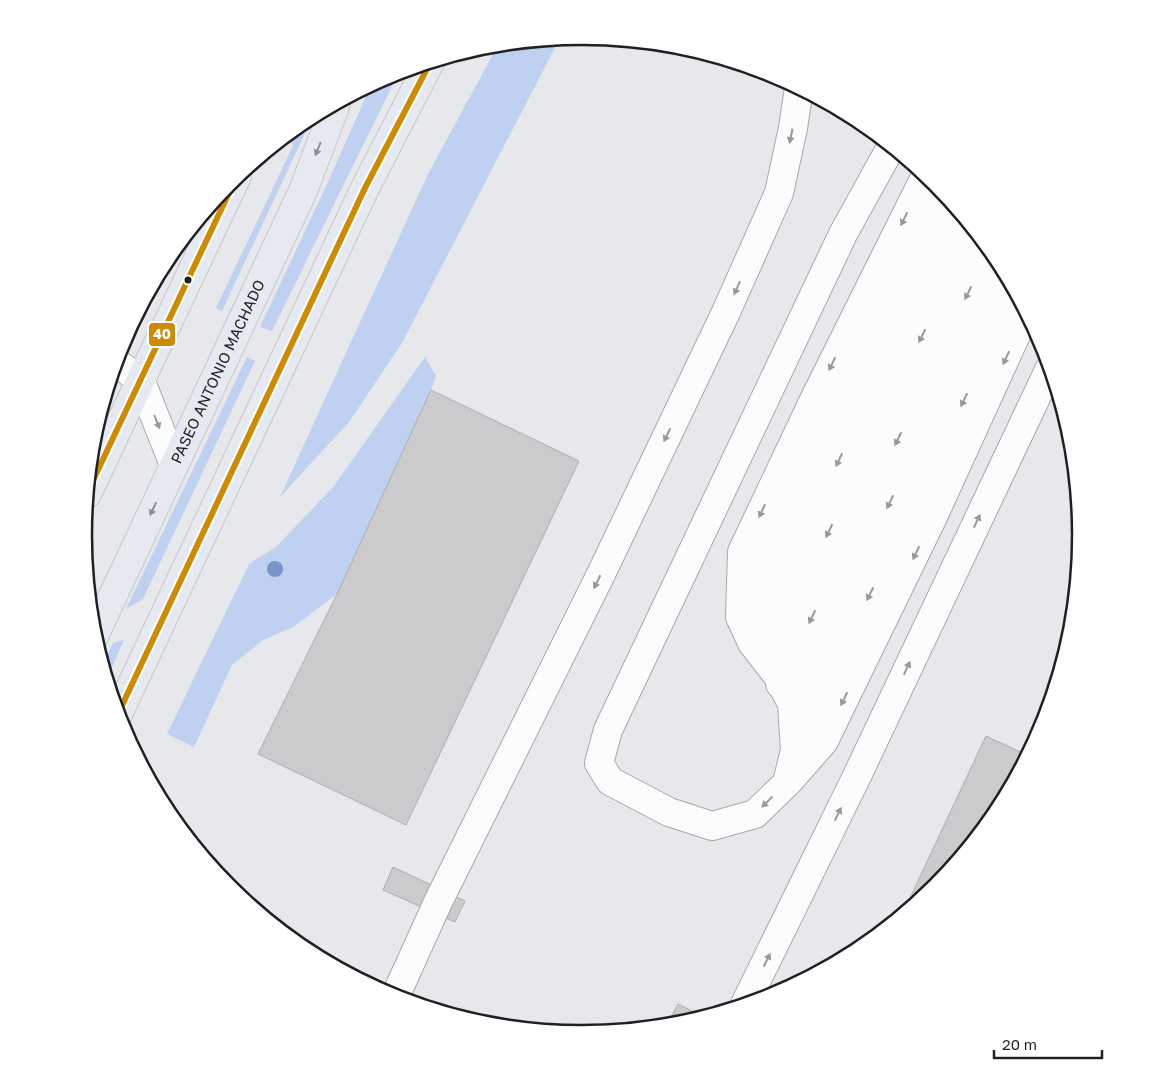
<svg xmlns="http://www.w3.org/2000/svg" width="1164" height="1070" viewBox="0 0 1164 1070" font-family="'Golos Text',sans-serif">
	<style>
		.green { fill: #bfd0f0 }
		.building { fill: #cbcacc; stroke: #aeaeaf }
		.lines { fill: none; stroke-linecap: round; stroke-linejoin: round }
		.minor-casing { stroke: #a7a9ac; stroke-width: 30 }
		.major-casing { stroke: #c5c6c8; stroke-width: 30 }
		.minor { stroke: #fbfcfc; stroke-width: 28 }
		.major { stroke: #e6e9ef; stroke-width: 28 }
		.bus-1-casing { stroke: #fff; stroke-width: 10 }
		.bus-1 { stroke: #cc8b07; stroke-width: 6 }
		.tree { fill: #7b93c7 }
		.oneway { fill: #98999a }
		.oneway2 { fill: #8c8f93 }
		.bus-dot { fill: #1f2023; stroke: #fff; stroke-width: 2 }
		.labels { text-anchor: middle; stroke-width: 4; stroke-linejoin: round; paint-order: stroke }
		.street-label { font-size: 15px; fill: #1f2023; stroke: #fff }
		.rim { fill: none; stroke: #1f2023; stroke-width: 2.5 }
		.line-badge { stroke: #fff; stroke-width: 2 }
		.badge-label { font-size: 14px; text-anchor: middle; font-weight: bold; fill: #fff }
	</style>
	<rect width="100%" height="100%" fill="#e6e8ec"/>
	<!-- green -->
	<path class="green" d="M560,38L402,343L349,422L280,497L428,174L498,45Z
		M399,72L272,331L260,327L328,182L371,85Z
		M313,116L222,311L216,308L293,146L287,135Z
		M247,357L255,361L143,599L126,609Z
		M425,357L436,376L431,390L337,594L293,627L263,640L232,665L194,747L167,734L249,564L276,547L334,486Z
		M124,640L107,678L103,664L113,643Z"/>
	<!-- building -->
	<path class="building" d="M431,390L579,461L406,825L258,754L337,594Z
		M986,736L1027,755L997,812L934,888L902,915Z
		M393,867L465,901L455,922L383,890Z
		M678,1004L704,1017L667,1025Z"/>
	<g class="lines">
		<!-- minor casing -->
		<g class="minor-casing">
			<path id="minor" d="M891,147L843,234L608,730L599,763L610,781L669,812L712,826L755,814L787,783L795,750L792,704L777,675L752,643L740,617L742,552L812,404L926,175
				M116,363L140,379L174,465
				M744,607L945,195
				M752,643L958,210
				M767,662L973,229
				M780,684L989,249
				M792,704L1003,270
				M796,744L1016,294
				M789,781L824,741L932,519L1026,313
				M395,997L438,902L602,572L726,312L779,193L793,128L799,88
				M745,1004L856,778L1050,368"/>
		</g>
		<!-- major casing -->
		<g class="major-casing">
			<g id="major">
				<path d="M87,494L237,176"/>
				<path id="s1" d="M94,636L303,191L336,104"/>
				<path d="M118,714L365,188L430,62"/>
			</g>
		</g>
		<!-- minor -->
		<use href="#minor" class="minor"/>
		<!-- major -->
		<use href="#major" class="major"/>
		<!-- bus-1 casing -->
		<g class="bus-1-casing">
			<path id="bus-1" d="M87,493L237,176
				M118,714L365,188L430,63"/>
		</g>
		<!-- bus-1 -->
		<use href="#bus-1" class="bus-1"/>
	</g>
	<!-- trees -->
	<circle class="tree" cx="275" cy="569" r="8"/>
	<!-- one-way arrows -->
	<defs><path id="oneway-solid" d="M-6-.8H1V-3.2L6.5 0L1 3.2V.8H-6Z" transform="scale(1.25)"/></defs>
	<g class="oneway">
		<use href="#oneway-solid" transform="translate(791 136) rotate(102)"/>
		<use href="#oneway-solid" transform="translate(904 219) rotate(116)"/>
		<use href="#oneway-solid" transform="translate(737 288) rotate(114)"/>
		<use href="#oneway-solid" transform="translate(968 293) rotate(116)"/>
		<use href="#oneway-solid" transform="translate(922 336) rotate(116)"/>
		<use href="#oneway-solid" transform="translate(1006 358) rotate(115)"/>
		<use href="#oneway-solid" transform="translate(832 364) rotate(116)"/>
		<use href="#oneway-solid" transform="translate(964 400) rotate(116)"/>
		<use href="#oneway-solid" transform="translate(157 422) rotate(69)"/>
		<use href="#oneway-solid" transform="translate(667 435) rotate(116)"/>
		<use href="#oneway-solid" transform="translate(898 439) rotate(116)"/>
		<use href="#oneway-solid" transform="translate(839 460) rotate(115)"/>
		<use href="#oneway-solid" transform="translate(890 502) rotate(116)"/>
		<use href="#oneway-solid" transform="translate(762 511) rotate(115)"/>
		<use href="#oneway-solid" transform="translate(977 521) rotate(-65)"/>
		<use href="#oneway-solid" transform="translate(829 531) rotate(116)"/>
		<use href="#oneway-solid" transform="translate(916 553) rotate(116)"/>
		<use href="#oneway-solid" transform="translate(597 582) rotate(116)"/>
		<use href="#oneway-solid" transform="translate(870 594) rotate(116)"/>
		<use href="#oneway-solid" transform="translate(812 617) rotate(116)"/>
		<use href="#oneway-solid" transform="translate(907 668) rotate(-65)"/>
		<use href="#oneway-solid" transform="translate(844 699) rotate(116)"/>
		<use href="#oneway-solid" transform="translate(767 802) rotate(136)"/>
		<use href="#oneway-solid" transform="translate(838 814) rotate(-64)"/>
		<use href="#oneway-solid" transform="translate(767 960) rotate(-64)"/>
	</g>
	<g class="oneway2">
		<use href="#oneway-solid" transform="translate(318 149) rotate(111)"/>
		<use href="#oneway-solid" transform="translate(153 509) rotate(115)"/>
	</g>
	<!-- markers -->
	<circle class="bus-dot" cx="188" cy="280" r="4.5"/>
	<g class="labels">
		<!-- street labels -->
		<g class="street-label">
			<text dy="5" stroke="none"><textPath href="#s1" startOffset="292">PASEO ANTONIO MACHADO</textPath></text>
		</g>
	</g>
	<!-- crop -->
	<path d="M0 0H1164V1070H0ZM92 535a490 490 0 1 1 980 0a490 490 0 1 1-980 0Z" fill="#fff" fill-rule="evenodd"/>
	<path class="rim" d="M92 535a490 490 0 1 1 980 0a490 490 0 1 1-980 0Z"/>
	<rect class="line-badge" x="148" y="322" width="28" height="25" rx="5" fill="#cc8b07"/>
	<g class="badge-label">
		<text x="162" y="339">40</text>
	</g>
	<!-- scale -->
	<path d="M994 1050v8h108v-8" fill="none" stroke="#1f2023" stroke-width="2.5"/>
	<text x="1002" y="1050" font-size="15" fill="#1f2023" stroke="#ffffff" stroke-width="4" paint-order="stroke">20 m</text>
</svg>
